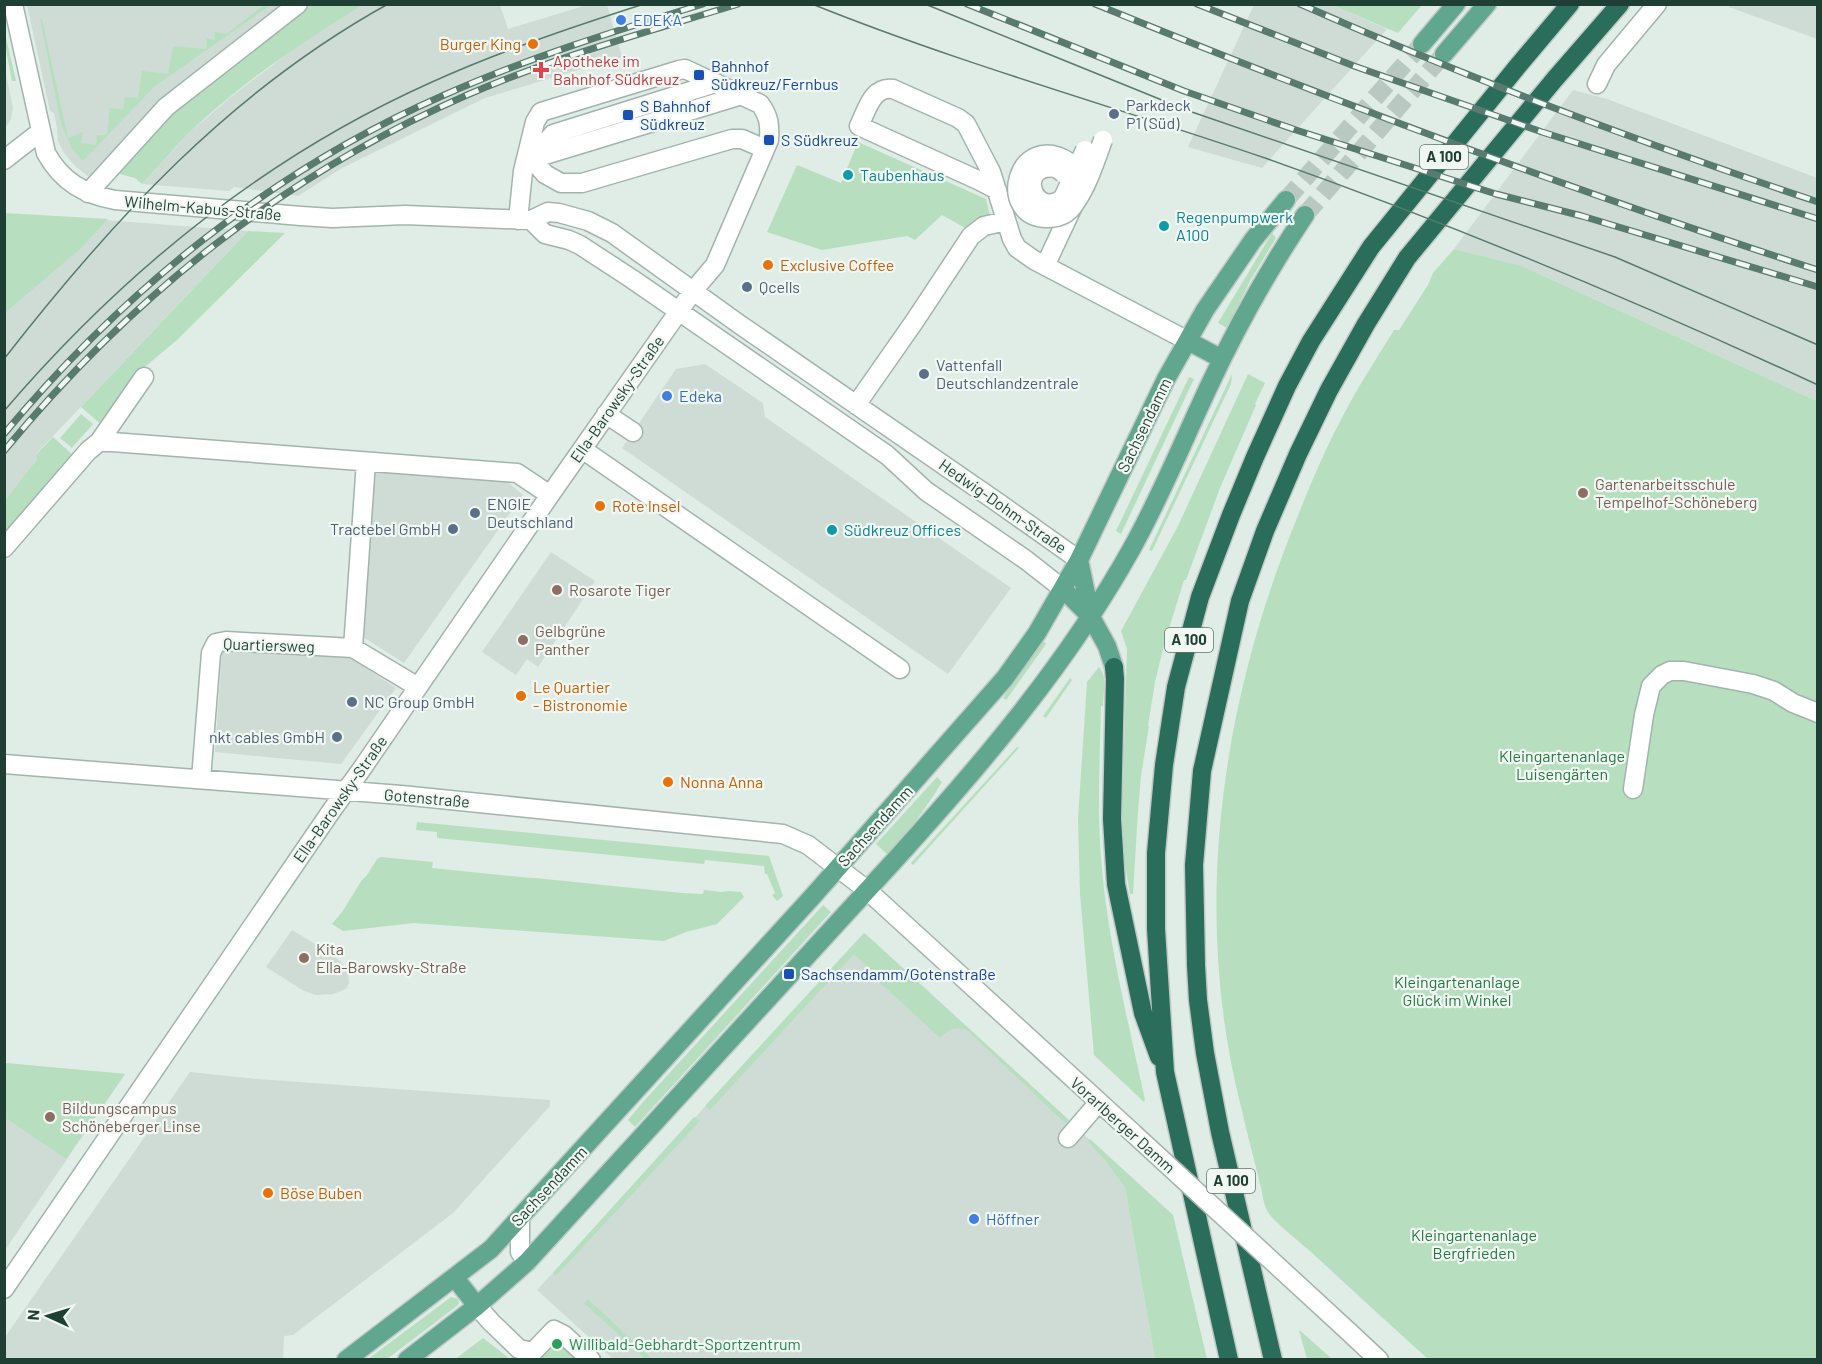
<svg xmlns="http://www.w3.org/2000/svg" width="1822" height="1364" viewBox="0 0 1822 1364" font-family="Barlow,sans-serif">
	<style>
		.built { fill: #cedcd5 }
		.green { fill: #b7dfbf }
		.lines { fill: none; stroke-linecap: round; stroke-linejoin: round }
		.major-tunnel { stroke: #b9c9c2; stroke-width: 18; stroke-dasharray: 18 9; stroke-linecap: butt }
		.minor-casing { stroke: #a2b4ad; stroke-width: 21 }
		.major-casing { stroke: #c0c9c6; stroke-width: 21 }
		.highway-casing { stroke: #c0c9c6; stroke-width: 21 }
		.minor { stroke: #fff; stroke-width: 18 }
		.major { stroke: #61a68f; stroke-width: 18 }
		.highway { stroke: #296d5a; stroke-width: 18 }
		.tram { stroke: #597a6f; stroke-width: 1.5 }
		.rail-casing { stroke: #597a6f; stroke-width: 7 }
		.rail { stroke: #f1f8f4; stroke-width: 4.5; stroke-dasharray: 14; stroke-linecap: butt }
		.minor-bridge-casing { stroke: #a2b4ad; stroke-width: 21; stroke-linecap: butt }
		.minor-bridge { stroke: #fff; stroke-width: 18 }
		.shop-dot { fill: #3f7fe0; stroke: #f1f8f4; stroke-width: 2 }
		.food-dot { fill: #e8710a; stroke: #f1f8f4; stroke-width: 2 }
		.health-dot { fill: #e0444e; stroke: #f1f8f4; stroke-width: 2 }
		.transit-dot { fill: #1a4fb4; stroke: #f1f8f4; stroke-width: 2 }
		.service-dot { fill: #5c6f8a; stroke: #f1f8f4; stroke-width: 2 }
		.culture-dot { fill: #0f9aa8; stroke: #f1f8f4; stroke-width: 2 }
		.education-dot { fill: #8d6e63; stroke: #f1f8f4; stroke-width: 2 }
		.leisure-dot { fill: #2e9e5b; stroke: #f1f8f4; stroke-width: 2 }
		.labels { text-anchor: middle; stroke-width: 4.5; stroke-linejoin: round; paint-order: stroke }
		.shield { fill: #f1f8f4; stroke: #5e766e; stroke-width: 1.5 }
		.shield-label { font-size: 15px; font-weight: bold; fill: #1f3e34 }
		.shop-label { font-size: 16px; fill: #366cbe; stroke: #f1f8f4; text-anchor: start }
		.food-label { font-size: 16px; fill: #c56008; stroke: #f1f8f4; text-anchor: start }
		.health-label { font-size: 16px; fill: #be3a42; stroke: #f1f8f4; text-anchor: start }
		.transit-label { font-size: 16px; fill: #164399; stroke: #f1f8f4; text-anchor: start }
		.service-label { font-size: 16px; fill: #4e5e75; stroke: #f1f8f4; text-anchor: start }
		.culture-label { font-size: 16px; fill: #0d838f; stroke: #f1f8f4; text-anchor: start }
		.street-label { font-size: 16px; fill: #1f3e34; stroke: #f1f8f4 }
		.education-label { font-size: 16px; fill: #785e54; stroke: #f1f8f4; text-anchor: start }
		.park-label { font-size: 16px; fill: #267840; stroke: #f1f8f4 }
		.leisure-label { font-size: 16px; fill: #27864d; stroke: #f1f8f4; text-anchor: start }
	</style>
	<rect width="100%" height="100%" fill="#e0ece6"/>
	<!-- built -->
	<path class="built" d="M1730,4L1817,5V39L1729,7Z
		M27,5H312L182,102L116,173L108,188L93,180L75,166L64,153L58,141L57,128L54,113L50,111Z
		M363,5H500L508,29L587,5H607L622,57L485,98L342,168L298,196L234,187L229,191L142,184L189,133L232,96L312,35Z
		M1254,5H1332L1387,29L1262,168L1188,147Z
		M5,69L13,108L11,119L5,129Z
		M1573,90L1607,99L1817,178V401L1522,266L1454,249Z
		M65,217L248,231L37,453V459L5,500V277Z
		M705,364L763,403L765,417L1011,588L948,674L622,448L676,369Z
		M375,469L504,479L523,495L404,663L360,635Z
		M551,552L595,581L538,667L527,659L516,675L482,652Z
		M222,651L351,658L396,688L341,764L215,752Z
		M292,930L330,953L341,962L348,972L349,983L346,989L333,994L316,995L304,991L266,967Z
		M864,933L1115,1163V1173L1125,1188L1155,1359H613L537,1290Z
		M5,1063L125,1074L5,1250Z
		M190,1072L257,1079L550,1100V1106L453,1213L293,1335L284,1336L283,1359H5V1337Z"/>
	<!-- green -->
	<path class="green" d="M264,5H271L155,86L83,161L72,149L61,124L40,19L42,20L68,138L83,132L81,143L96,145L97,135H107L110,108L123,109L125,97L138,98L142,71L168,74L173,46L206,49L207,38L214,40L215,32L227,34Z
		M312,5H363C302,42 241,83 189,133C173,149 158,167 142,184L135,178L116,173L182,102Z
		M1332,5H1422L1398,33Z
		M4,29L16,81H12L5,45Z
		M858,142L986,199L990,216L967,229L942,215L915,240L907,236L822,250L767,232L797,165L841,183Z
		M5,213L108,219L81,248L5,313Z
		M248,231L285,233L177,340L140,371L103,426L81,407Z
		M1272,233L1276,238L1250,281L1227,328L1218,323Z
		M1454,249L1522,266L1817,401V1359H1428C1388,1323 1349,1287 1310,1251C1301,1243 1272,1220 1268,1212C1263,1205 1263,1193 1260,1184C1254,1159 1247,1133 1241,1107C1191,910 1221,704 1297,518C1311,483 1326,447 1344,414C1359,385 1377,358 1394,330H1399L1428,285L1433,273Z
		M1232,374L1231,384L1152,551L1149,550Z
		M1248,374L1265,383L1255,404L1256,405L1220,488L1186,580H1184L1164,645L1155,682L1148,726H1149L1141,776L1138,811L1133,894H1130L1124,858L1122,815L1127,649L1121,631L1178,526Z
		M1189,377L1194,379L1121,534L1116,531Z
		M81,414L93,424L72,448L60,438Z
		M53,437L74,456L5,537V500L37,459V454Z
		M1041,638L1046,644L1006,700L1003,698Z
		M1099,667C1108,677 1103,693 1103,706H1101C1100,757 1097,807 1101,857C1107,939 1128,1020 1145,1100L1144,1102L1094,1055L1080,894L1078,819L1087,682Z
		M1070,678L1072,680L1046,718L1043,716Z
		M1017,747L1019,748L913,865L911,863Z
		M937,777L942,782C926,809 908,832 887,854L876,844Z
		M417,822L769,856L783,896L777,901L772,895L775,893L767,874H765L764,866L705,860L704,864L437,838V832L416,830Z
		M381,857L433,862L432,868L531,878H535L682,893L703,894L704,890L721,892L729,891L741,892L744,897L717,924L686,932L664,941L414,923L343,931L332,924L342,912L362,880L367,875L377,859Z
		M823,905L831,912L635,1127L628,1120L642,1103Z
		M864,933L869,937L1069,1120L1065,1123L968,1031C955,1025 949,1029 940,1038L876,979L878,976L854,954L710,1110L705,1106Z
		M5,1063L125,1074L66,1159L9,1120L5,1119Z
		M694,1117L700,1121L556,1276L553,1273Z
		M1090,1139L1173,1215L1207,1359H1155L1125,1188L1108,1164L1088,1141Z
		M451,1297L458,1299L459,1303L457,1306L387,1359H368Z
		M588,1299L651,1358L645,1359L584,1303Z
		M554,1330L591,1360H454L483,1338L510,1359L519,1349Z
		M1299,1330L1304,1334L1332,1359H1307Z"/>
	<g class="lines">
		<!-- major-tunnel -->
		<path class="major-tunnel" d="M1286,200L1422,44
			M1305,215L1444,54"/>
		<!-- minor casing -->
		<g class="minor-casing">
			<path id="minor" d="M13,4L46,153C62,182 84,194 115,200L301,216L332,218L405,215L531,220L548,212L559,213L588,221L612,233L739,324L1000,504L1079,560
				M1597,84L1606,65L1657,4
				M531,144L532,159L545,174L561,183H582L732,139H742L765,149
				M532,159L742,95
				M4,160L40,132
				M531,160L553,134L716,83
				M997,190L980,181L859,126C867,110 872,86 893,89L958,118L966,124L991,172L1012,239L1017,248L1034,260L1188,341
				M88,193L166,107L298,4
				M531,220L545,234L569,240L580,245L632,279L887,455L926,491L1026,560L1063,589
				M1045,266L1075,202
				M856,405L914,322L971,236L984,226L1006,221
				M606,414L633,432
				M99,442L144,377
				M582,449L900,669
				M4,548L88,451L99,442H112L517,473L550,495
				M353,648L366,462
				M4,764L401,795L783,834L808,845L867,890L1134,1134
				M201,779L211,653L216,643L226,641L353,648L418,687
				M1633,789L1644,715L1651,686L1662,675L1670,671H1684L1753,684L1774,691L1793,703L1818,713
				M1068,1138L1099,1102
				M520,1219V1252L527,1262
				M4,1289L332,810L361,770L550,495L693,291L715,265L769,140C770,125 769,116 760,104L685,69L679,70L541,112L535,122L523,171L518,220
				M477,1306L491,1322L519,1349L533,1352L554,1330L564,1335L591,1360
				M1348,1331L1379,1360"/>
		</g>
		<!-- major casing -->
		<g class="major-casing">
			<path id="major" d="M1422,44L1456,4
				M1444,54L1487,4
				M1188,341L1222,359
				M1079,560L1091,617
				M1063,589L1091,617L1107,646L1114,667
				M455,1278L477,1306
				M346,1360L491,1249L813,896L1005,678L1037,633L1079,560L1166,379L1205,310L1253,240L1286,200
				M407,1360L477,1306L527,1262L894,861C982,764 1068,663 1132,548C1161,496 1184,439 1210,384C1237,326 1269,269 1305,215"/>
		</g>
		<!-- highway casing -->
		<g class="highway-casing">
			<path id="highway" d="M1114,667L1115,679L1112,819L1116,884L1143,1013L1159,1057
				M1229,1360L1165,1072L1156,929V853L1164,765L1176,687L1200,597L1231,515L1255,457L1287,386L1311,341L1371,247L1517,67L1570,4
				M1273,1360L1220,1132L1205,1053L1198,1000L1196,965L1194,865L1202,771L1240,601L1265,531L1298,454L1329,390L1366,324L1407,258L1554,80L1620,4"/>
		</g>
		<!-- minor -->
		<use href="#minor" class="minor"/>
		<!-- major -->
		<use href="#major" class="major"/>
		<!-- highway -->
		<use href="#highway" class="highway"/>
		<!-- tram -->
		<path class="tram" d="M812,4C961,64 1116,107 1268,159C1455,225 1638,302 1818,385
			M925,4L1189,111L1615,257L1818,345
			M4,359C114,218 231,91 388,4
			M4,411C123,272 264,157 432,82C501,51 572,27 644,4"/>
		<!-- rail casing -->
		<g class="rail-casing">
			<path id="rail" d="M967,4L1184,91L1296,130L1496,194L1582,216L1818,287
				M1095,4C1333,101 1573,191 1818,270
				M1197,4L1354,66L1542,132L1818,219
				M1300,4C1469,79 1642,143 1818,202
				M4,434C123,291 271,171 442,96C527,58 615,31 703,4
				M4,451C132,296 282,176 467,95C555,57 647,32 738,4"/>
		</g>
		<!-- rail -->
		<use href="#rail" class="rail"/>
		<!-- minor-bridge casing -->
		<g class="minor-bridge-casing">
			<path id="minor-bridge" d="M1069,162C1017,129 995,217 1047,218C1059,218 1069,213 1075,203C1088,185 1095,161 1103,140
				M1064,174C1059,169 1054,166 1046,168C1018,173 1036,219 1063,198L1085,150
				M1134,1134L1348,1331"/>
		</g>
		<!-- minor-bridge -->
		<use href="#minor-bridge" class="minor-bridge"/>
	</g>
	<!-- markers -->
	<g class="shop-dot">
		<circle cx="621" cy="20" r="6"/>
		<circle cx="667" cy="396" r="6"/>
		<circle cx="974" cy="1219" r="6"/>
	</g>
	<g class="food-dot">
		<circle cx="533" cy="44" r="6"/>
		<circle cx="768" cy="265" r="6"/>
		<circle cx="600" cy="506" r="6"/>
		<circle cx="521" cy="696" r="6"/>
		<circle cx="668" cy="782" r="6"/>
		<circle cx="268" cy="1193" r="6"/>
	</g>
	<path class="health-dot" d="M538 61h6v6h6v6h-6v6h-6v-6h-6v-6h6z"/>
	<g class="transit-dot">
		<rect x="693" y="69" width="12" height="12" rx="3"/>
		<rect x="622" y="109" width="12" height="12" rx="3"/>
		<rect x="763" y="134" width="12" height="12" rx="3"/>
		<rect x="783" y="968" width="12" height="12" rx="3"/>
	</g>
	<g class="service-dot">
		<circle cx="1114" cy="114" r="6"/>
		<circle cx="747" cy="287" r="6"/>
		<circle cx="924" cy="374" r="6"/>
		<circle cx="475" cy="513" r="6"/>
		<circle cx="453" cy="529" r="6"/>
		<circle cx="352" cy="702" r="6"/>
		<circle cx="337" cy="737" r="6"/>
	</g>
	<g class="culture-dot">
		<circle cx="848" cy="175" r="6"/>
		<circle cx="1164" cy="226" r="6"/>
		<circle cx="832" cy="530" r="6"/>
	</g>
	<g class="education-dot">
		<circle cx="1583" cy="493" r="6"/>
		<circle cx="557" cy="590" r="6"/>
		<circle cx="523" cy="640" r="6"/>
		<circle cx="304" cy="958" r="6"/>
		<circle cx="50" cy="1117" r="6"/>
	</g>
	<circle class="leisure-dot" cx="557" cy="1344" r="6"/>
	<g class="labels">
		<!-- shield labels -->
		<g class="shield">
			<rect x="1420" y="145" width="48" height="24" rx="4.5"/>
			<rect x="1165" y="628" width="48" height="24" rx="4.5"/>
			<rect x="1207" y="1169" width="48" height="24" rx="4.5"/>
		</g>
		<g class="shield-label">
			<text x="1444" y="162">A 100</text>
			<text x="1189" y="645">A 100</text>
			<text x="1231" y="1186">A 100</text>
		</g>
		<!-- shop labels -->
		<g class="shop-label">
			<text x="633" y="26">EDEKA</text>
			<text x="679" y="402">Edeka</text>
			<text x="986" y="1225">Höffner</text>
		</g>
		<!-- food labels -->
		<g class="food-label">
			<text x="521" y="50" text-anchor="end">Burger King</text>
			<text x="780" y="271">Exclusive Coffee</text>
			<text x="612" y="512">Rote Insel</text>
			<text x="533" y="693">Le Quartier<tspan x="533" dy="18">- Bistronomie</tspan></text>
			<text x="680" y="788">Nonna Anna</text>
			<text x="280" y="1199">Böse Buben</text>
		</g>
		<!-- health labels -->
		<g class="health-label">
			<text x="553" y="67">Apotheke im<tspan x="553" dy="18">Bahnhof Südkreuz</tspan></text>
		</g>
		<!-- transit labels -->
		<g class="transit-label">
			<text x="711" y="72">Bahnhof<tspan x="711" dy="18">Südkreuz/Fernbus</tspan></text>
			<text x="640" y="112">S Bahnhof<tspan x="640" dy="18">Südkreuz</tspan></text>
			<text x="781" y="146">S Südkreuz</text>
			<text x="801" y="980">Sachsendamm/Gotenstraße</text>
		</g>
		<!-- service labels -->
		<g class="service-label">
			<text x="1126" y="111">Parkdeck<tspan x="1126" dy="18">P1 (Süd)</tspan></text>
			<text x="759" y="293">Qcells</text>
			<text x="936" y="371">Vattenfall<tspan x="936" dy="18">Deutschlandzentrale</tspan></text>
			<text x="487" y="510">ENGIE<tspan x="487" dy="18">Deutschland</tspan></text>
			<text x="441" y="535" text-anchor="end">Tractebel GmbH</text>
			<text x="364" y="708">NC Group GmbH</text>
			<text x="325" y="743" text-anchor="end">nkt cables GmbH</text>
		</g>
		<!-- culture labels -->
		<g class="culture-label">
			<text x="860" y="181">Taubenhaus</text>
			<text x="1176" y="223">Regenpumpwerk<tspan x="1176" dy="18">A100</tspan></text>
			<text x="844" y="536">Südkreuz Offices</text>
		</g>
		<!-- street labels -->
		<g class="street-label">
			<text transform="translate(203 208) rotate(5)" y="6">Wilhelm-Kabus-Straße</text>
			<text transform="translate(617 399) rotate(-55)" y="6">Ella-Barowsky-Straße</text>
			<text transform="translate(1144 425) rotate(-64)" y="6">Sachsendamm</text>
			<text transform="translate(1003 506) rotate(35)" y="6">Hedwig-Dohm-Straße</text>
			<text transform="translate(269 645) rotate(2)" y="6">Quartiersweg</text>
			<text transform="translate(427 798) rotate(5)" y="6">Gotenstraße</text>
			<text transform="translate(340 799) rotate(-55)" y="6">Ella-Barowsky-Straße</text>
			<text transform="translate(875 826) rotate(-48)" y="6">Sachsendamm</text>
			<text transform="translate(1123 1125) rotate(42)" y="6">Vorarlberger Damm</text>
			<text transform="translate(549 1186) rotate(-47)" y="6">Sachsendamm</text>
		</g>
		<!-- education labels -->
		<g class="education-label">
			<text x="1595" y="490">Gartenarbeitsschule<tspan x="1595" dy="18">Tempelhof-Schöneberg</tspan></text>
			<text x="569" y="596">Rosarote Tiger</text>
			<text x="535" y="637">Gelbgrüne<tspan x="535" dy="18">Panther</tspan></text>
			<text x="316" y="955">Kita<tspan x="316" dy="18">Ella-Barowsky-Straße</tspan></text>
			<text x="62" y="1114">Bildungscampus<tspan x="62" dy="18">Schöneberger Linse</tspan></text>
		</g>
		<!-- park labels -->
		<g class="park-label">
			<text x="1562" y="762">Kleingartenanlage<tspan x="1562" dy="18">Luisengärten</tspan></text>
			<text x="1457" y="988">Kleingartenanlage<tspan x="1457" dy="18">Glück im Winkel</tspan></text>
			<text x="1474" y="1241">Kleingartenanlage<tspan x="1474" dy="18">Bergfrieden</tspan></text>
		</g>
		<!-- leisure labels -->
		<g class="leisure-label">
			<text x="569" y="1350">Willibald-Gebhardt-Sportzentrum</text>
		</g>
	</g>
	<!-- border -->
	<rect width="1822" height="1364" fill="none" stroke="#1f3e34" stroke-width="12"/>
	<!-- north arrow -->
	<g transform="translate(48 1316) rotate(274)" stroke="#f1f8f4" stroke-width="4.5" paint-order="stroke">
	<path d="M0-4.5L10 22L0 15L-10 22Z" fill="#1f3e34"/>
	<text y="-9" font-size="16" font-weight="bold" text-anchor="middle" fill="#1f3e34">N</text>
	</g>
</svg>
